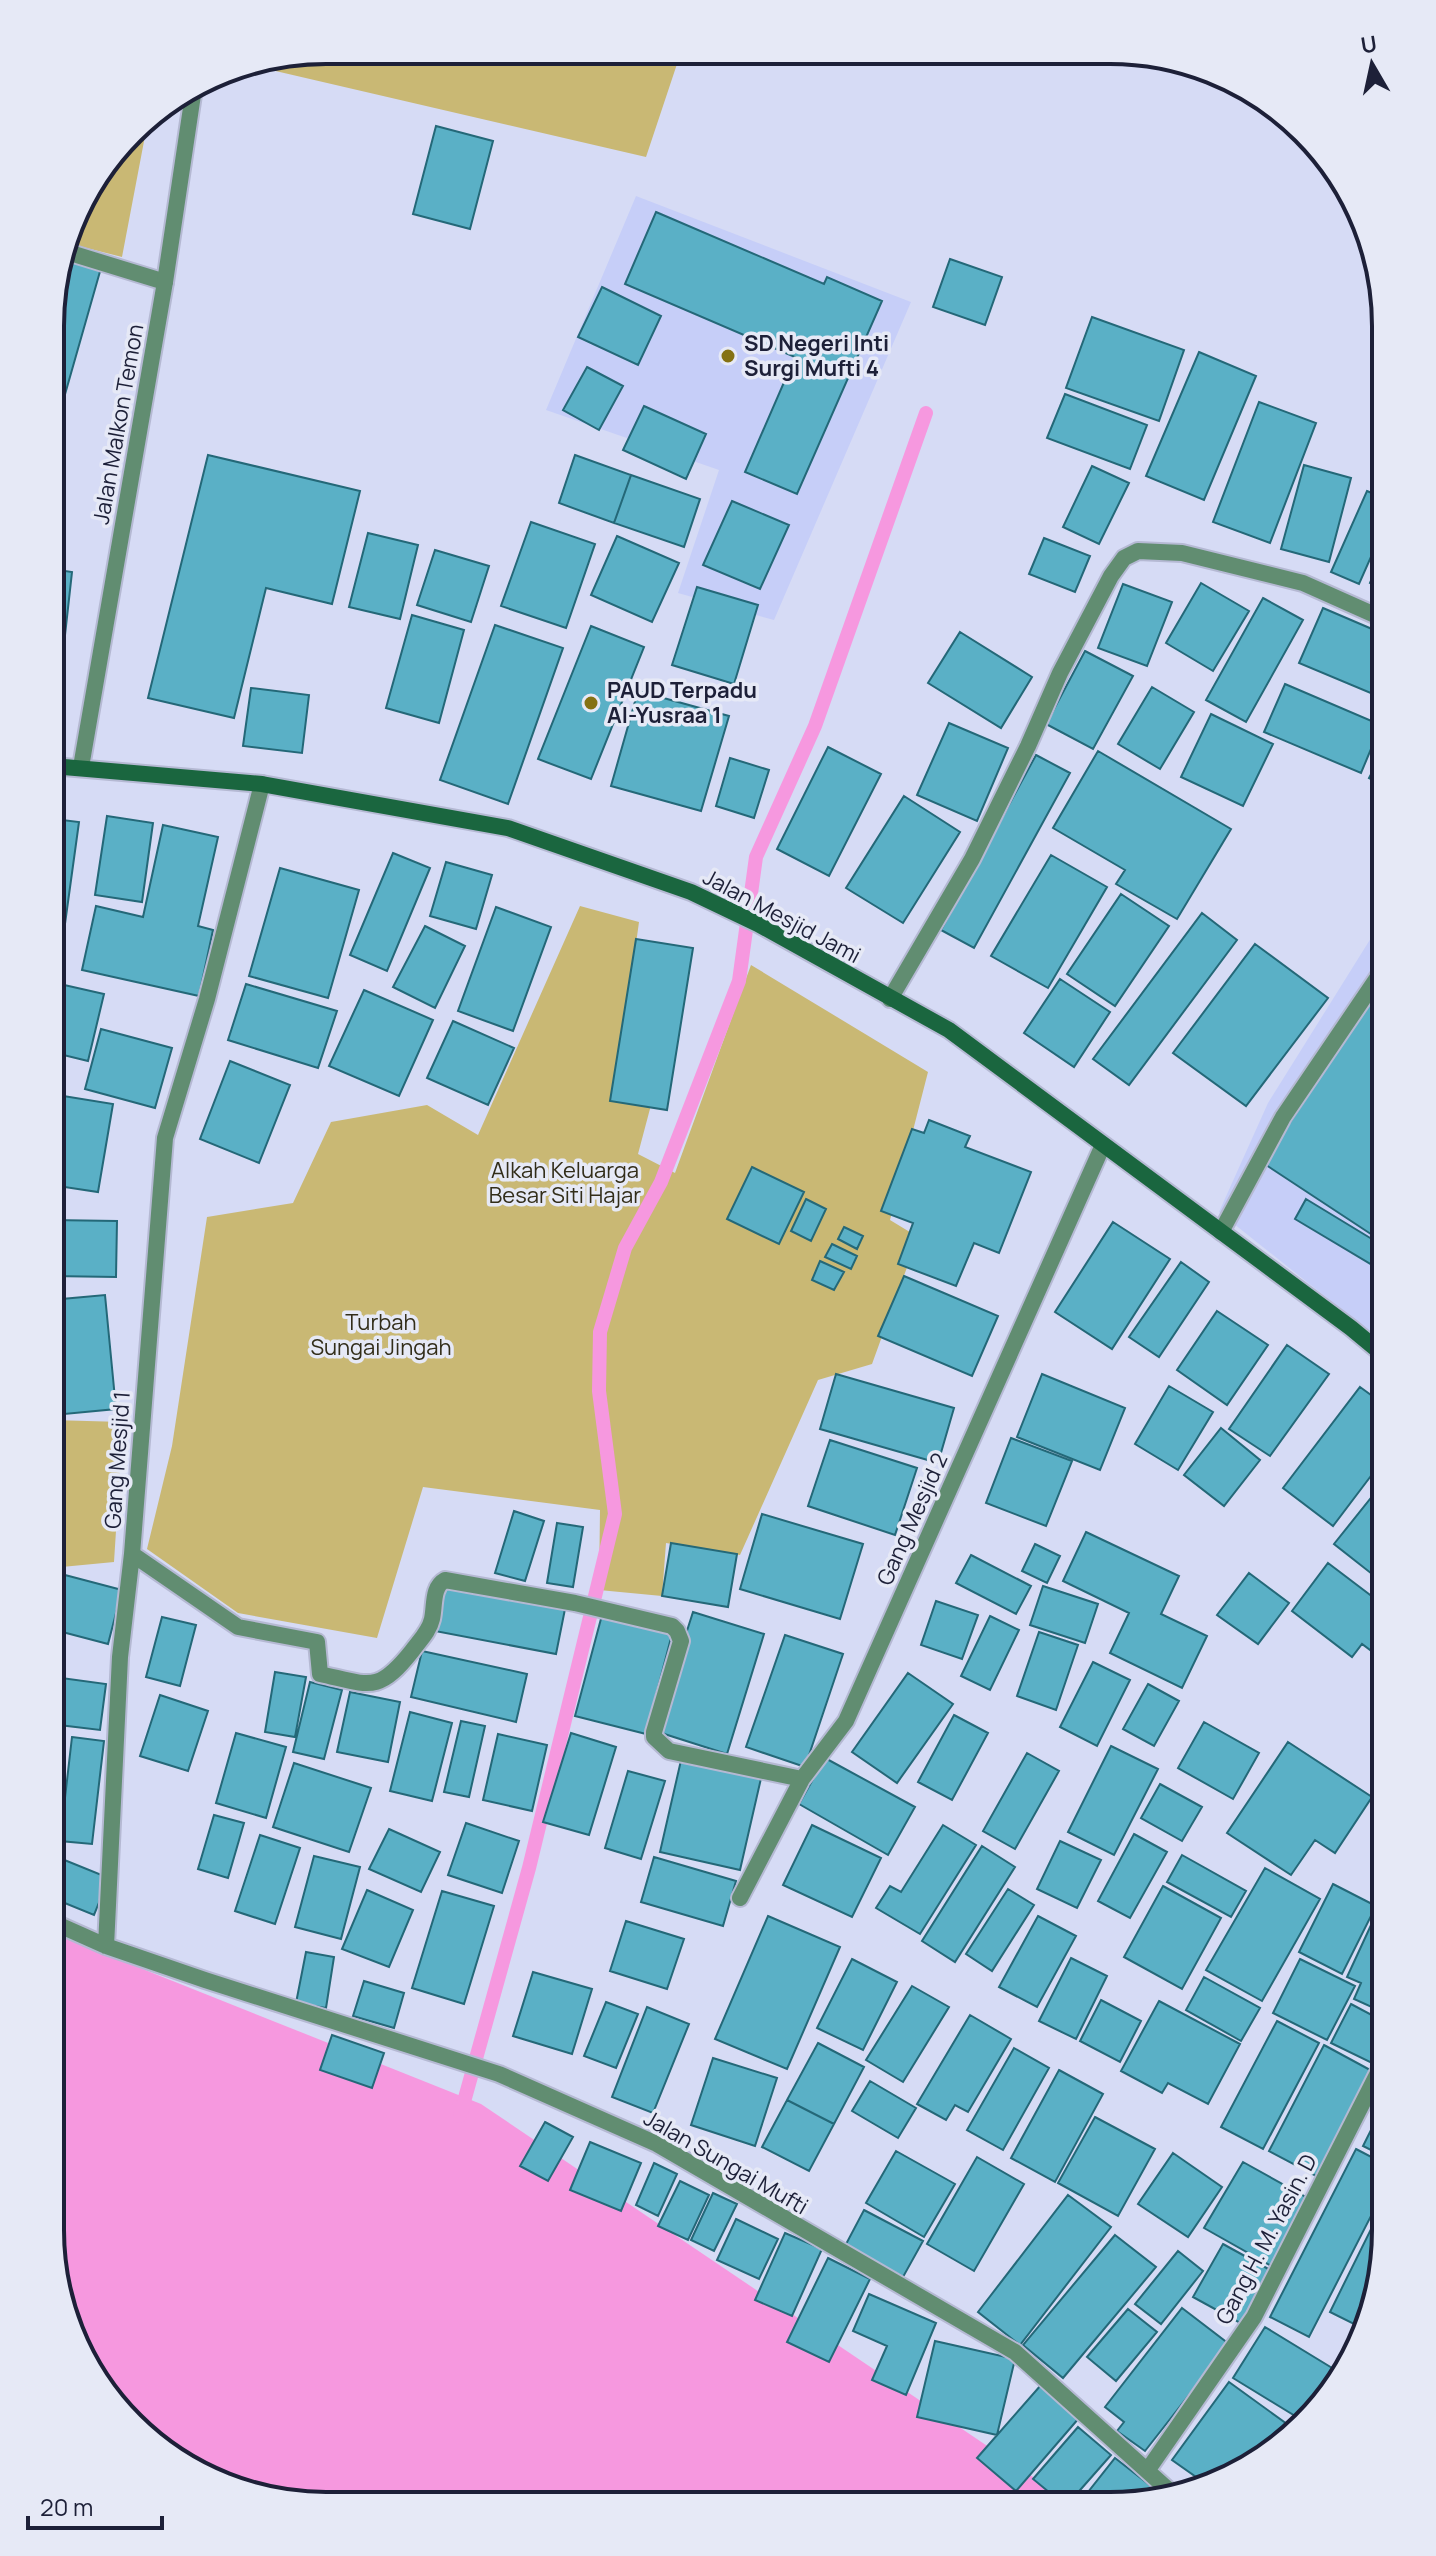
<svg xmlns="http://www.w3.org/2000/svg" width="1436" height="2556" viewBox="0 0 1436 2556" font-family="Manrope,sans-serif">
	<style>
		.built { fill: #c6cef8 }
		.green { fill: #c9b874 }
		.water { fill: #f698df }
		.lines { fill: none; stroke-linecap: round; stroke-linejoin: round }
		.stream { stroke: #f698df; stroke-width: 14 }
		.building { fill: #5ab0c6; stroke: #246878; stroke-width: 2 }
		.service-casing { stroke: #b5b9d3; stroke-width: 20 }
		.minor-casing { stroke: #b5b9d3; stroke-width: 20 }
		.tertiary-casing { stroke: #b5b9d3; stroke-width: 20 }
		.secondary-casing { stroke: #b5b9d3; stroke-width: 20 }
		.service { stroke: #618d71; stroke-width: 16 }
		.minor { stroke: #618d71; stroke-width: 16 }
		.tertiary { stroke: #618d71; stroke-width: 16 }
		.secondary { stroke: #1a663f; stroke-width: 16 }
		.poi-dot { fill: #857213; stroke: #e6e9f6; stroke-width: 3 }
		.labels { text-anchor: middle; stroke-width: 7; stroke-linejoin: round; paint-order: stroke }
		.poi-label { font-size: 22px; font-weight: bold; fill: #1d2038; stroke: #e6e9f6; text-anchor: start }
		.street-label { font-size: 22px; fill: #1d2038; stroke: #e6e9f6 }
		.park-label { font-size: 22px; fill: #322d19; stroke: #e6e9f6 }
		.rim { fill: none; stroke: #1d2038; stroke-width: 4 }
	</style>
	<rect width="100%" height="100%" fill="#d6dbf5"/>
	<!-- built -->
	<path class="built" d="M636,196L911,302L774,620L678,593L719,470L546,410Z
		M1386,914V1345L1219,1212L1268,1103Z"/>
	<!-- green -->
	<path class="green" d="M326,50L681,52L646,157L250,65Z
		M149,115L122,257L67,243L79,203L144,119Z
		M580,906L639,922L626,1016L651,1105L638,1154L675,1173L751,965L928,1072L890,1220L918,1237L872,1364L818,1380L740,1555L666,1543L662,1596L599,1590L600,1510L423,1487L377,1638L238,1613L147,1549L172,1446L207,1217L293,1203L331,1122L427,1105L478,1135Z
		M51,1420L123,1422L114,1562L51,1568Z"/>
	<!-- water -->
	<path class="water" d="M50,1932L481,2104L1076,2506L289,2504L157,2449L97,2384L65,2319L50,2230Z"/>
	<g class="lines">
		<!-- stream -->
		<path class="stream" d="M460,2116L529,1868L615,1514L599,1391L600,1332L625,1248L661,1182L739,981L756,857L815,726L926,413"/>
	</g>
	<!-- building -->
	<path class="building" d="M436,126L493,141L470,229L413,214Z
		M656,212L824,284L827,277L882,301L797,494L745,472L795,357L625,284Z
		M62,257L101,268L52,440V290Z
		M950,259L1002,277L985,325L933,307Z
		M602,287L661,316L638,365L578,337Z
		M1092,317L1184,350L1159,421L1066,388Z
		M1199,352L1256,376L1204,500L1146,476Z
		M587,367L623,386L599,430L563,410Z
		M1065,394L1147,425L1130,469L1047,438Z
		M1259,402L1316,423L1270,543L1213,522Z
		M644,406L706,434L686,479L623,450Z
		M208,455L360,491L332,604L266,588L234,718L148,698Z
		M575,455L631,475L614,523L559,503Z
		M1304,465L1351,478L1329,562L1281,549Z
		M1092,466L1129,483L1099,544L1063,527Z
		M631,475L700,499L684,547L614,523Z
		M1367,491L1386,499V523L1359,584L1331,572Z
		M732,501L789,525L760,589L703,565Z
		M531,522L595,544L566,628L501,606Z
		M368,533L418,545L400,619L349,607Z
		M617,536L679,563L652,622L591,595Z
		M1044,538L1090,556L1075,592L1029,574Z
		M1386,545V589L1370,583Z
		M435,550L489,566L471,622L417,605Z
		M52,569L72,572L58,698L52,697Z
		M1201,583L1249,611L1213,671L1166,643Z
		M1123,584L1172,602L1147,666L1098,648Z
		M697,587L758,605L734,684L672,665Z
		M1263,598L1303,620L1246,722L1206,700Z
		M1323,608L1386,635L1385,699L1299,663Z
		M412,615L464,630L439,723L386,708Z
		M495,625L563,648L508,804L440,780Z
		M591,626L644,647L591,779L538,759Z
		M960,632L1032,677L1001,728L928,683Z
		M1085,651L1133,676L1093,749L1046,724Z
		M1285,684L1381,725L1361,773L1264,732Z
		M1152,687L1194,712L1160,769L1118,744Z
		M251,688L309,695L302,753L243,746Z
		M638,691L729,716L701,811L611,786Z
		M1211,714L1273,744L1243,806L1181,777Z
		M949,723L1008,748L977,821L917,795Z
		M1386,746V787L1369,778Z
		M828,747L881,774L829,876L777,849Z
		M1098,751L1231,829L1177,919L1116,884L1125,870L1053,828Z
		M1036,755L1070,773L974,948L941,930Z
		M730,758L769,770L754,818L716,806Z
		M904,796L960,832L903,923L846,888Z
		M107,816L153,823L142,902L95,895Z
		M54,819L79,822L61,953L52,952Z
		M163,825L218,837L198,926L213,930L199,996L82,970L96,906L143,917Z
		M393,853L430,868L387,971L350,955Z
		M1051,855L1107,887L1048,988L991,956Z
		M446,862L492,875L476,929L430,916Z
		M280,868L359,890L328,998L249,976Z
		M1121,894L1169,926L1115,1006L1067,974Z
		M496,907L551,927L513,1031L458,1011Z
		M1202,913L1237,940L1129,1085L1093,1059Z
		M425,926L465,946L435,1008L393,987Z
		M636,939L693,948L667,1110L610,1101Z
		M1255,944L1328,998L1246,1106L1173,1053Z
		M1386,977V1120L1377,1133L1386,1139V1244L1263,1163Z
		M1060,979L1110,1012L1074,1067L1024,1033Z
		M51,982L104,994L88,1061L51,1052Z
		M246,984L337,1011L318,1068L228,1040Z
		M364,990L433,1020L399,1096L329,1066Z
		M453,1021L514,1048L488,1105L427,1078Z
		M101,1029L172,1048L155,1108L85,1089Z
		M230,1061L290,1085L259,1163L200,1139Z
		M51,1094L113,1104L98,1192L51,1185Z
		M929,1120L970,1136L965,1147L1031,1172L999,1253L974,1243L956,1286L898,1264L913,1223L881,1211L912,1129L924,1133Z
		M752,1167L804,1192L779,1244L727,1219Z
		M806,1199L826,1209L811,1241L791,1231Z
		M1306,1199L1385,1247L1374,1266L1295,1219Z
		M51,1220L117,1221L116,1277L51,1276Z
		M1113,1222L1170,1259L1112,1349L1055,1312Z
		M844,1227L863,1236L857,1249L838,1239Z
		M832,1244L857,1256L851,1269L825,1257Z
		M820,1261L844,1272L834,1290L812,1280Z
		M1181,1262L1209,1282L1159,1357L1129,1337Z
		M904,1276L998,1316L972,1376L878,1336Z
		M105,1295L116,1409L54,1415L51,1379V1300Z
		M1217,1311L1268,1345L1227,1405L1177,1370Z
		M1287,1345L1329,1374L1270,1456L1229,1429Z
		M836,1374L954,1408L938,1463L820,1429Z
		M1042,1374L1125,1408L1100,1470L1017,1437Z
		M1169,1386L1213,1412L1178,1470L1135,1444Z
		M1360,1387L1386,1406V1456L1333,1526L1283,1488Z
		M1221,1428L1260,1460L1224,1506L1184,1475Z
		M1011,1438L1072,1461L1046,1526L986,1503Z
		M830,1440L917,1468L895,1535L808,1506Z
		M1386,1479V1558L1372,1574L1334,1544Z
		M514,1511L544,1521L525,1581L495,1573Z
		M762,1514L863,1544L840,1619L740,1589Z
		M557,1523L583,1527L573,1587L547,1583Z
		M1086,1532L1179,1576L1161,1614L1207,1636L1182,1688L1110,1653L1129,1613L1063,1581Z
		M671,1543L737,1554L728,1607L662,1596Z
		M1035,1544L1060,1556L1047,1583L1022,1571Z
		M971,1555L1031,1586L1016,1614L956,1583Z
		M1328,1563L1386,1607V1662L1362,1644L1352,1657L1292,1611Z
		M1249,1573L1289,1603L1258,1644L1217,1615Z
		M65,1575L122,1590L108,1644L51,1629Z
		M1043,1586L1098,1604L1085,1643L1030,1625Z
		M443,1587L565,1609L556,1654L435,1631Z
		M936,1601L978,1615L962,1659L921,1645Z
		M693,1612L764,1634L727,1754L655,1731Z
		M602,1615L672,1634L646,1734L575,1716Z
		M990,1616L1019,1630L990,1690L961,1676Z
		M162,1617L196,1625L180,1686L146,1677Z
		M1039,1632L1078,1645L1056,1710L1017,1696Z
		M785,1635L843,1654L805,1767L746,1747Z
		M422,1651L527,1674L516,1722L411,1697Z
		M1093,1662L1130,1680L1097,1746L1060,1727Z
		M275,1672L306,1677L295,1737L265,1732Z
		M908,1673L953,1704L897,1783L852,1752Z
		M54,1677L106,1684L100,1730L51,1724Z
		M310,1682L342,1690L324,1759L293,1752Z
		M1148,1684L1179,1701L1154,1746L1123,1729Z
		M350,1692L400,1702L388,1762L337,1752Z
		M160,1695L208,1711L188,1771L140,1756Z
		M410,1712L452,1723L432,1801L390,1791Z
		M954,1715L988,1733L952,1800L918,1782Z
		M461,1721L485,1726L469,1797L444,1792Z
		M1204,1722L1259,1753L1233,1799L1178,1768Z
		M236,1733L286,1747L266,1818L216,1803Z
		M571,1733L616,1747L589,1835L543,1822Z
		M498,1734L547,1745L532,1811L483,1800Z
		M72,1737L104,1741L92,1844L60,1841Z
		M1288,1742L1372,1797L1335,1853L1315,1840L1291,1875L1227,1833Z
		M1111,1746L1158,1769L1114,1855L1068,1832Z
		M51,1752L56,1812H50Z
		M1027,1753L1059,1771L1015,1849L983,1831Z
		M682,1756L762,1774L740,1870L660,1852Z
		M825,1758L915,1807L888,1855L799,1804Z
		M294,1763L371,1788L349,1852L273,1827Z
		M628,1771L665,1781L641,1859L605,1848Z
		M1160,1784L1202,1807L1182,1841L1141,1818Z
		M214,1815L244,1823L228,1878L198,1869Z
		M466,1823L519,1841L502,1893L448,1875Z
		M812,1825L881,1858L852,1917L783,1885Z
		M943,1825L976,1845L920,1934L876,1908L890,1886L901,1892Z
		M389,1829L440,1852L421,1892L369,1869Z
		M1134,1834L1167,1852L1130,1918L1098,1901Z
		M260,1835L300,1848L275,1924L235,1911Z
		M1060,1841L1101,1860L1077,1908L1037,1889Z
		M982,1846L1015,1867L955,1962L922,1941Z
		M1182,1855L1246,1891L1231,1917L1167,1882Z
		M314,1856L360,1867L341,1939L295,1927Z
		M57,1857L109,1878L94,1915L50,1897V1875Z
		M654,1857L736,1881L723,1926L641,1902Z
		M1265,1868L1320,1899L1262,2001L1206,1970Z
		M1333,1884L1376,1906L1342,1974L1299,1952Z
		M1163,1886L1221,1918L1182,1989L1124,1957Z
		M1008,1889L1034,1905L992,1971L966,1954Z
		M367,1890L413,1910L389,1967L342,1949Z
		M442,1891L494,1906L464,2004L412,1988Z
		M1378,1910L1385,1914V1990L1376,2009L1354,1999L1361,1983L1347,1977Z
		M768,1916L840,1947L787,2069L715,2039Z
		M1038,1916L1076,1936L1037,2007L999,1987Z
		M626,1921L684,1939L667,1989L610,1971Z
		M306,1952L334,1957L326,2008L296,2003Z
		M1071,1958L1107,1976L1076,2039L1039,2021Z
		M852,1959L897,1982L863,2050L817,2028Z
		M1300,1959L1355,1986L1327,2040L1273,2013Z
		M533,1972L592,1989L572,2054L513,2036Z
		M1204,1977L1260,2008L1241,2041L1186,2010Z
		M364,1981L404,1993L394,2028L353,2016Z
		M912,1986L949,2007L903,2082L866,2060Z
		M1101,2000L1141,2021L1120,2062L1080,2041Z
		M1159,2001L1240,2044L1208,2104L1168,2083L1162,2093L1121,2071Z
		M606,2002L638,2014L616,2068L584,2056Z
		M1351,2004L1385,2022V2041L1374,2064L1331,2043Z
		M647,2007L689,2024L653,2113L612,2097Z
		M970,2015L1011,2039L968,2112L955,2105L946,2120L917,2104Z
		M1277,2021L1319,2043L1263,2149L1221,2127Z
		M332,2035L384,2053L372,2088L320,2070Z
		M818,2043L864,2067L834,2124L787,2100Z
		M1324,2045L1372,2071L1316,2176L1269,2151Z
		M1014,2048L1049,2068L1003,2150L967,2130Z
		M713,2058L777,2078L755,2146L691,2125Z
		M1059,2070L1103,2094L1055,2182L1011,2158Z
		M870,2081L916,2108L898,2138L852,2111Z
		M787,2100L834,2124L809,2171L762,2147Z
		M1385,2102V2157L1363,2146Z
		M1095,2117L1155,2149L1118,2216L1058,2183Z
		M545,2122L573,2137L548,2181L520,2166Z
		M590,2142L641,2163L621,2211L570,2190Z
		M1356,2149L1385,2164V2218L1373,2212L1309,2337L1270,2317Z
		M896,2151L955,2184L924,2237L866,2203Z
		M1173,2153L1222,2187L1188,2237L1138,2204Z
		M977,2157L1024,2184L974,2271L927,2244Z
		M1243,2162L1311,2200L1273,2267L1204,2228Z
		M654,2163L677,2174L658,2216L636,2205Z
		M680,2181L709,2195L688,2240L658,2226Z
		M713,2193L737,2204L714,2251L691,2240Z
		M1068,2195L1111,2227L1020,2345L978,2312Z
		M864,2210L923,2241L903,2277L845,2246Z
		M1377,2217L1385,2221V2249L1371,2319L1366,2330L1330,2312Z
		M736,2219L778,2239L759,2279L717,2260Z
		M785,2233L822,2249L792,2316L755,2300Z
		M1115,2235L1156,2267L1063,2378L1023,2345Z
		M1223,2244L1272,2271L1242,2324L1193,2297Z
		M1178,2251L1203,2271L1161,2324L1135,2304Z
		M828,2258L870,2279L829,2362L787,2342Z
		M869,2294L936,2323L906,2395L872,2380L887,2346L853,2331Z
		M1182,2308L1229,2344L1145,2451L1117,2431L1124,2422L1105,2407Z
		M1128,2309L1157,2332L1116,2381L1087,2357Z
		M1265,2327L1342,2374L1326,2401L1305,2422L1233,2378Z
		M935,2341L1015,2359L997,2435L917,2417Z
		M1229,2382L1287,2424L1263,2457L1209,2486L1172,2460Z
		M1041,2385L1079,2418L1016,2491L977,2458Z
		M1078,2427L1111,2455L1066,2506L1033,2479Z
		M1115,2458L1165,2497L1110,2506H1077Z"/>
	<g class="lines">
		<!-- service casing -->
		<g class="service-casing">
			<path id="service" d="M64,251L165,282"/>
		</g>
		<!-- minor casing -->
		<g class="minor-casing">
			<path id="minor" d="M890,999L972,859L1028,746L1060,673L1111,576L1124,558L1138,551L1182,553L1303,583L1386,620
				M1221,1232L1283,1117L1386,965
				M132,1554L238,1627L317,1642L320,1674C370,1685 378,1694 412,1651C420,1640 429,1632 432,1619C435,1605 432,1587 445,1580L575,1603L672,1626L677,1631L681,1641L654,1732V1737L669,1751L802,1779
				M740,1898L802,1779L846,1721L1103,1145
				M50,1921L106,1946L205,1980L499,2074L657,2144L1015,2352L1174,2495
				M106,1946L120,1657L132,1554L165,1138L207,999L262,784
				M1147,2471L1254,2317L1385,2059"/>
		</g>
		<!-- tertiary casing -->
		<g class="tertiary-casing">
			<path id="tertiary" d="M81,767L165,282L194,88"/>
		</g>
		<!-- secondary casing -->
		<g class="secondary-casing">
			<path id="secondary" d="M52,766L262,784L508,828L691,892L758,924L949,1030L1351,1328L1386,1357"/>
		</g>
		<!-- service -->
		<use href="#service" class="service"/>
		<!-- minor -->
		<use href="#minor" class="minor"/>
		<!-- tertiary -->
		<use href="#tertiary" class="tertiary"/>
		<!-- secondary -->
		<use href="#secondary" class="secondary"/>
	</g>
	<!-- markers -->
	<g class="poi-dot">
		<circle cx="728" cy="356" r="8"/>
		<circle cx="591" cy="703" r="8"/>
	</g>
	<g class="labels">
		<!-- poi labels -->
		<g class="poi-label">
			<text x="744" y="351">SD Negeri Inti<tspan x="744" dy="25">Surgi Mufti 4</tspan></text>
			<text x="607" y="698">PAUD Terpadu<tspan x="607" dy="25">Al-Yusraa 1</tspan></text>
		</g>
		<!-- street labels -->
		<g class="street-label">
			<text transform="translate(118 424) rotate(-80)" y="8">Jalan Malkon Temon</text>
			<text transform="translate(782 916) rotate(28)" y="8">Jalan Mesjid Jami</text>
			<text transform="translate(117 1460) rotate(-86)" y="8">Gang Mesjid 1</text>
			<text transform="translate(912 1519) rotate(-66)" y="8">Gang Mesjid 2</text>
			<text transform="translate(726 2162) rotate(30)" y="8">Jalan Sungai Mufti</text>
			<text transform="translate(1266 2239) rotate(-62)" y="8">Gang H. M. Yasin. D</text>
		</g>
		<!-- park labels -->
		<g class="park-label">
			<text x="565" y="1178">Alkah Keluarga<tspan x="565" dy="25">Besar Siti Hajar</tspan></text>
			<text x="381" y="1330">Turbah<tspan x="381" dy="25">Sungai Jingah</tspan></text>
		</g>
	</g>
	<!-- crop -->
	<path d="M0 0H1436V2556H0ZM326 64H1110A262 262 0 0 1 1372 326V2230A262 262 0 0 1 1110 2492H326A262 262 0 0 1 64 2230V326A262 262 0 0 1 326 64Z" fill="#e6e9f6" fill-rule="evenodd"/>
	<path class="rim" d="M326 64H1110A262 262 0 0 1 1372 326V2230A262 262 0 0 1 1110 2492H326A262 262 0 0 1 64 2230V326A262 262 0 0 1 326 64Z"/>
	<!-- north arrow -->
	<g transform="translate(1372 64) rotate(351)" stroke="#e6e9f6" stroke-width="6" paint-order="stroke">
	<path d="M0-6L14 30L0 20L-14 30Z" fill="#1d2038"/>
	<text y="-12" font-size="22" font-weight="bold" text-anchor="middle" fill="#1d2038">U</text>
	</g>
	<!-- scale -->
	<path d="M28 2516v12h134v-12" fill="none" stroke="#1d2038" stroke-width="4"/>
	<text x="40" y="2516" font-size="24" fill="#1d2038" stroke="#e6e9f6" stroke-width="6" paint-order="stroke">20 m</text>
</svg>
